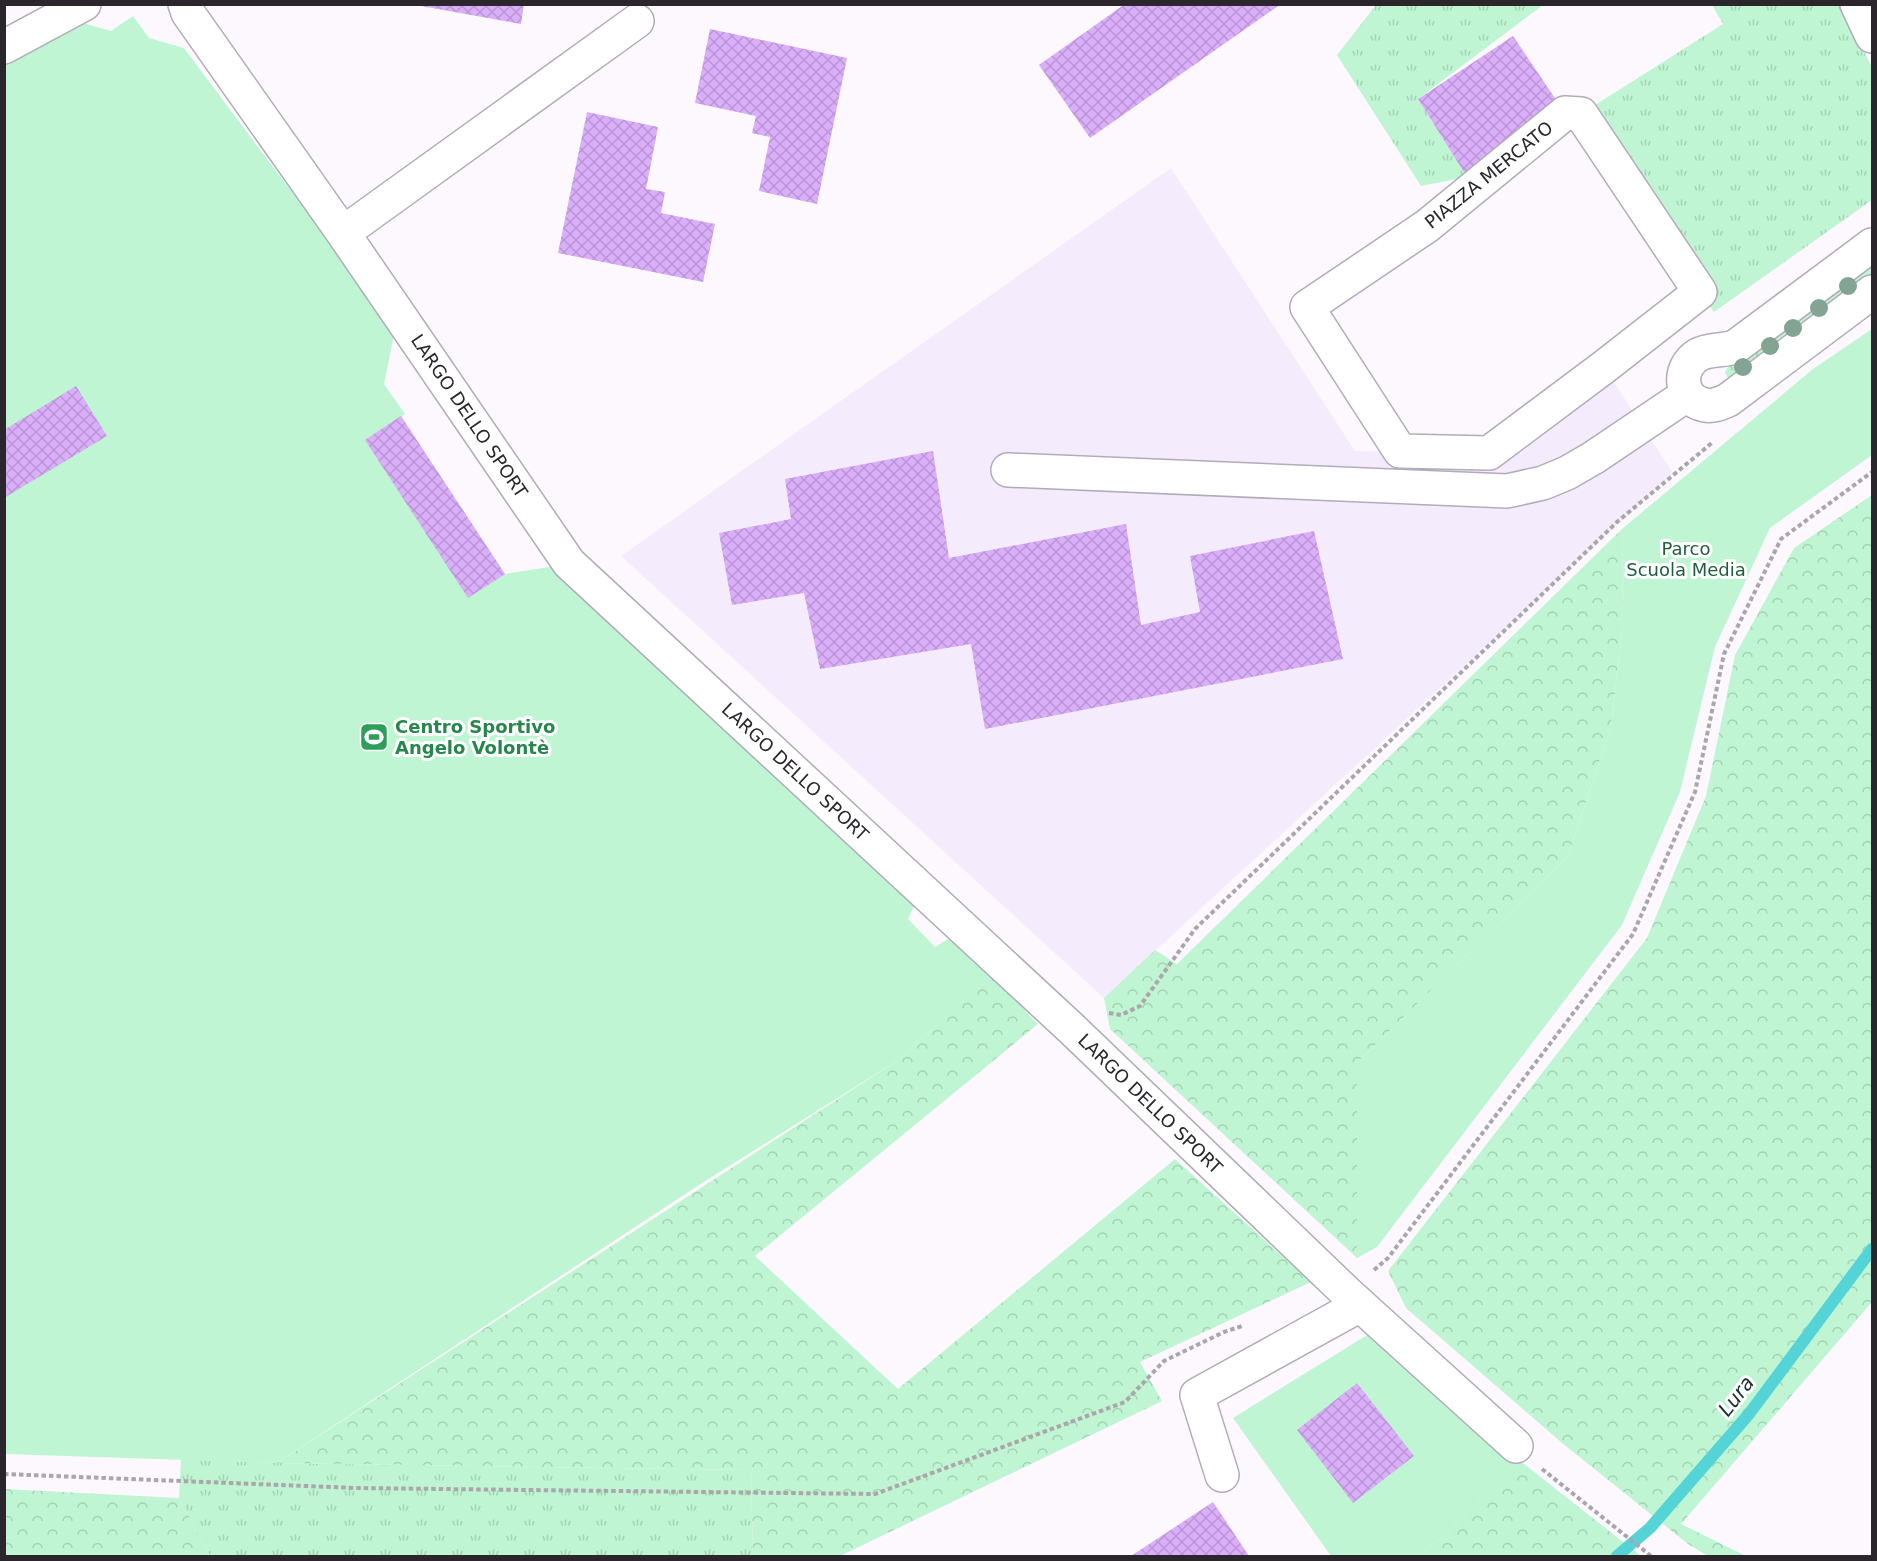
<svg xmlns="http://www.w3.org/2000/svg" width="1877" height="1561" viewBox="0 0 1877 1561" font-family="'DejaVu Sans',sans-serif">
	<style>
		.education { fill: #f4ecfd }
		.grass { fill: url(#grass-tufts) }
		.forest { fill: url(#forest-crowns) }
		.green { fill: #bff5d2 }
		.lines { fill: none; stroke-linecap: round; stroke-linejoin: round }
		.stream { stroke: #54d4d7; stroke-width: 12 }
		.building { fill: url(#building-cross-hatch) }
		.minor-casing { stroke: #b3abb9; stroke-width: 36 }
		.path { stroke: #aaa6ac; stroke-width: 4; stroke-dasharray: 4.5 3; stroke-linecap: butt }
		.minor { stroke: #fff; stroke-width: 33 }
		.tree { fill: #83a393 }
		.labels { text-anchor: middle; stroke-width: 6; stroke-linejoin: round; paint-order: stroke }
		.street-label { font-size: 18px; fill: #2a262c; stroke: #fff }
		.park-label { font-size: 18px; fill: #205e3c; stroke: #fff }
		.leisure-label { font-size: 18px; font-weight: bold; fill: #27864d; stroke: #fff; text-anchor: start }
		.water-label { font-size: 20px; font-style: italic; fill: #182e2f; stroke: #fff }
	</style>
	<defs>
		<pattern id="grass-tufts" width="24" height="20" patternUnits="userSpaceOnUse" patternTransform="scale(1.5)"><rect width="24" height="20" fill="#bff5d2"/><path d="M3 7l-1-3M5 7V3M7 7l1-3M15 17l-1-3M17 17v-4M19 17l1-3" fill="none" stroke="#a4d2b4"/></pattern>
		<pattern id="forest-crowns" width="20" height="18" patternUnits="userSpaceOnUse" patternTransform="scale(1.5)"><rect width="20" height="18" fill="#bff5d2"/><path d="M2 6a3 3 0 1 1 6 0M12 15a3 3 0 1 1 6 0" fill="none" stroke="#a4d2b4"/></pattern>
		<pattern id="building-cross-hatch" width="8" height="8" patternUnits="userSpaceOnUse" patternTransform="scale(1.5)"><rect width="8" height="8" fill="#daaef9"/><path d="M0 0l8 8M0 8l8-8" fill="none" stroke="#bb96d6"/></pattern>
	</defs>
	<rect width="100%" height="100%" fill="#fcf8fe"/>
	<!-- education -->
	<path class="education" d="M1171,168L1355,451L1489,453L1604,367L1673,473L1104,998L621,556Z"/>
	<!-- grass -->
	<path class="grass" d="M1376,5H1543L1418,99L1467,177L1421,186L1337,55Z
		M1712,5H1840L1872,67V200L1714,312L1581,114L1723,24Z
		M1872,259V278L1730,381L1725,373L1727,368Z
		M181,1459L277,1463L751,1470L753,1556H210L179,1498Z"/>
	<!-- forest -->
	<path class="forest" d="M1872,495V1302L1681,1524L1746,1556H1708L1688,1544L1562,1443L1406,1308L1388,1271L1647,938L1706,796L1735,655L1794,548Z
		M1622,529L1623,623L1611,727L1568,856L1357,1063V1258L1110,1029L1104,998L1155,950L1177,964Z
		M991,976L1038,1024L755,1256L898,1389L1175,1159L1311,1282L1140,1362L1162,1401L840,1556H753L751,1470L277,1463L898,1060Z
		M1519,1460L1641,1556H1419L1447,1533Z
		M5,1489L179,1498L210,1556H5Z"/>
	<!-- green -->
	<path class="green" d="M133,16L149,38L184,48L395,330L384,384L405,414L401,417L505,574L561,565L917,900L908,919L935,947L951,937L991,976L898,1060L699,1185L277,1463L5,1454V52L65,18L111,31Z
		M1872,329V455L1770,528L1715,647L1680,792L1622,925L1377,1247L1357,1258V1063L1568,856L1611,727L1623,623L1622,529L1813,369Z
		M1372,1332L1519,1460L1447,1533L1419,1556H1331L1233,1418Z"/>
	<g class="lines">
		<!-- stream -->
		<path class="stream" d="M1617,1556L1650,1528L1749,1414L1872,1249"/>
	</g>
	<!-- building -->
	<path class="building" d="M410,4H524L521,24Z
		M1125,4H1281L1090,138L1039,65Z
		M710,29L847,58L817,204L759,191L770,137L752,133L756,116L695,103Z
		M1513,36L1565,113L1467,177L1418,99Z
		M587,112L658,127L646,189L665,192L661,213L715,224L703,282L558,253Z
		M76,386L107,436L4,498V430Z
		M401,416L505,574L468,598L365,440Z
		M933,451L949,558L1126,524L1141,625L1200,612L1190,556L1314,531L1343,659L985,729L971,644L820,669L804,593L732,605L719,533L791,519L785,479Z
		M1357,1383L1414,1456L1353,1503L1297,1430Z
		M1213,1502L1249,1556H1131Z"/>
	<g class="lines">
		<!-- minor casing -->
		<g class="minor-casing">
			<path id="minor" d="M185,4L188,13L343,233L569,563L1072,1029L1347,1293L1516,1446
				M1857,4L1872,36
				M4,47L84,4
				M1565,113L1581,114L1700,292L1604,367L1489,453L1400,451L1307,307L1427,226Z
				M343,233L637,21
				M1872,245L1735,347C1723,351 1708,349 1698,355C1677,368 1679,400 1705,405C1713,407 1721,403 1728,400L1872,292
				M1008,470L1507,491L1543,483L1567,473L1593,458L1688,394
				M1222,1475L1197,1395L1360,1305"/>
		</g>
		<!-- path -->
		<path class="path" d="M1109,1013L1121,1015L1140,1006L1195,929L1617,522L1713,442
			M1374,1270L1388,1258L1633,934L1695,792L1724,654L1781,539L1872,472
			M1542,1469L1651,1556
			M4,1474L356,1488L875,1494L1125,1402L1164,1361L1224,1332L1242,1326"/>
		<!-- minor -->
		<use href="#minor" class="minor"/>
	</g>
	<!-- trees -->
	<g class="tree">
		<circle cx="1848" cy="286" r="9"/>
		<circle cx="1819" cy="308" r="9"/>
		<circle cx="1793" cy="328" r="9"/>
		<circle cx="1770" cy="346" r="9"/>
		<circle cx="1743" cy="367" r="9"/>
	</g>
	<!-- icons -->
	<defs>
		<g id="stadium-square" transform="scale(1.5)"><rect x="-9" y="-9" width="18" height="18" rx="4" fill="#2e9e5b" stroke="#fff"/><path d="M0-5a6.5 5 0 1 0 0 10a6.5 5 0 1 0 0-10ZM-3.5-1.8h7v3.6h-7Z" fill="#fff"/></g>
	</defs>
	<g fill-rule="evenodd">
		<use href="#stadium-square" x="374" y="737"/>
	</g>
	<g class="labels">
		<!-- street labels -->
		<g class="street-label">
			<text transform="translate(1489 175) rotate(-39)" y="6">PIAZZA MERCATO</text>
			<text transform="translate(469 416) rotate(56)" y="6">LARGO DELLO SPORT</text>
			<text transform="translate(795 772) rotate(43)" y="6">LARGO DELLO SPORT</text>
			<text transform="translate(1150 1104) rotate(44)" y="6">LARGO DELLO SPORT</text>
		</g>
		<!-- park labels -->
		<g class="park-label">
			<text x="1686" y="555">Parco<tspan x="1686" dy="21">Scuola Media</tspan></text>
		</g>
		<!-- leisure labels -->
		<g class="leisure-label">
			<text x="395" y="733">Centro Sportivo<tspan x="395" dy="21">Angelo Volontè</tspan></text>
		</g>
		<!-- water labels -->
		<g class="water-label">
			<text transform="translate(1736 1396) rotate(-52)" y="7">Lura</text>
		</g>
	</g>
	<!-- border -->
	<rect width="1877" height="1561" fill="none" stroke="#2a262c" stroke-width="12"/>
</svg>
